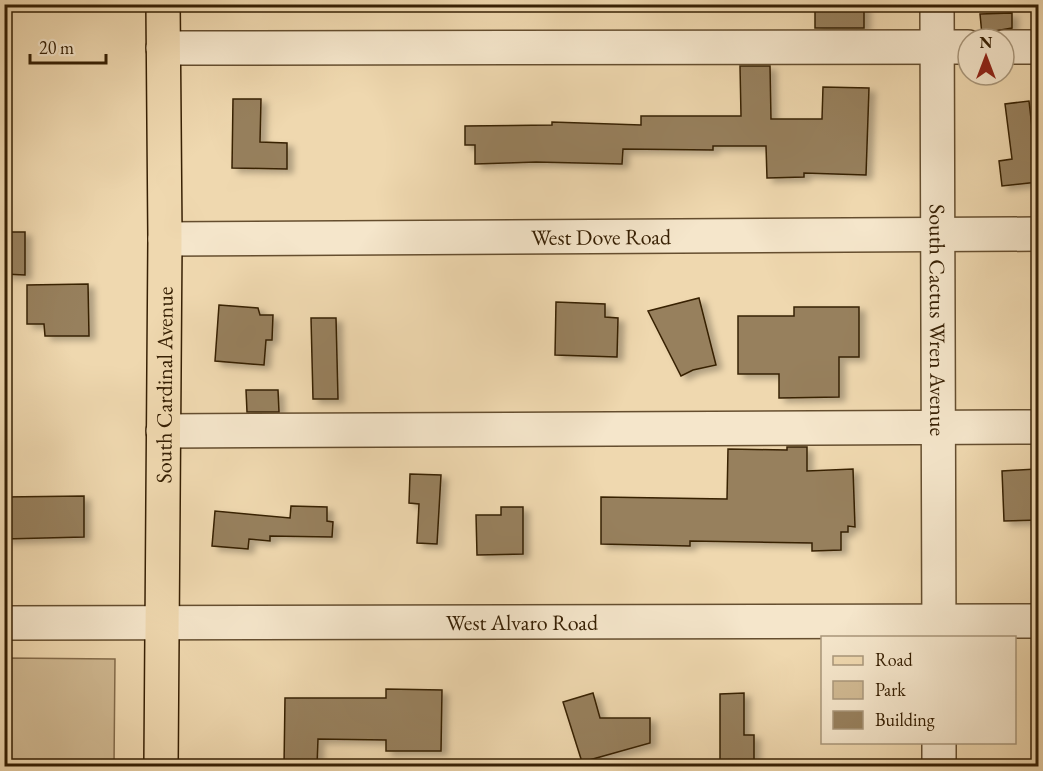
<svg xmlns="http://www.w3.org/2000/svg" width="1043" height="771" viewBox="0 0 1043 771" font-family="'EB Garamond',serif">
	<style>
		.green { fill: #d0b992; stroke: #846c4b; stroke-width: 1.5 }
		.building { fill: #97805d; stroke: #372004; stroke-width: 1.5; filter: url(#shadow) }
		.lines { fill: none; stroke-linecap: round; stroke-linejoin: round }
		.minor-casing { stroke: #654e2f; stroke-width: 36 }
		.major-casing { stroke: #372004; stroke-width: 36 }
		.minor { stroke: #f5e6cb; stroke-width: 33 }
		.major { stroke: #efd8af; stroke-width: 33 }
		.labels { text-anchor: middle; stroke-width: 6; stroke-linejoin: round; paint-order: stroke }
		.street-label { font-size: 22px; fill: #372004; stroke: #f5e6cb }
	</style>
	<defs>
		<filter id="shadow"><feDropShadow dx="6" dy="4" stdDeviation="3" flood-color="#0004"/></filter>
	</defs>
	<rect width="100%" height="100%" fill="#efd8af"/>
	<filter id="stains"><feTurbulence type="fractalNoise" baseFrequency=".00333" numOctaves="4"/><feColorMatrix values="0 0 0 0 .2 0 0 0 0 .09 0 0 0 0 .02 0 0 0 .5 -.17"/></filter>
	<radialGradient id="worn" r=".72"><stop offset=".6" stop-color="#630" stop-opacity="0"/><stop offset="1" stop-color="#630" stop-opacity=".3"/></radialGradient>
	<!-- green -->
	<path class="green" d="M5,658L115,659L114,766H5Z"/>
	<!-- building -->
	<path class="building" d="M815,4H864V28H815Z
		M1012,13V28L995,31L988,37L982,35L980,14Z
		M740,66H770L771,119H822L823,87L869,88L866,175L804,173V177L767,178L766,146H713V150L623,149L622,164L536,162L475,164V145H465V126L552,125V122L641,125V116H741Z
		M233,99H261L260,142L287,143V169L232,168Z
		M1029,101L1038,182L1002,186L999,161L1012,159L1005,104Z
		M4,232H25V275L4,274Z
		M88,284L89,336H45L44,324H27V285Z
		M699,298L716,365L693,370L681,376L648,311Z
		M556,302L605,304V317L618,318L617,357L555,355Z
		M219,305L258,308L260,315H273L272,340H266L264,365L215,361Z
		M794,307H859V357H839V397L779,398V374H738V316H794Z
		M311,318H336L338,399H313Z
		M246,390H278L279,412H247Z
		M787,447H807V471L853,469L855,527L848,526V532H841V550L812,551V543L690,541V546L601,544V497L727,499L728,449L787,450Z
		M1036,469V492H1038V520L1004,521L1002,471Z
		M410,474L441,475L437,544L417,543L419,504L409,503Z
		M84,496V537L4,539V497Z
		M291,506L327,507V521L333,522L332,537L270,536V541L249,539L248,549L212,546L215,511L290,518Z
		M501,507H523V554L477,555L476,515H501Z
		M386,689L442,690L441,751H386V740L318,739L317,766H284L285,698H386Z
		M593,693L600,718H650V743L582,762L563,702Z
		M744,693V735H754V766H720V694Z"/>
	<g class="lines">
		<!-- minor casing -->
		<g class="minor-casing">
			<g id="minor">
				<path id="s1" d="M937,4L939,638"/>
				<path d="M1004,47H1038"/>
				<path d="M163,48L968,47"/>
				<path id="s2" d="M165,239L1038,234"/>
				<path d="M163,431L1038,427"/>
				<path id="s3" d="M4,623L1038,621"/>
				<path d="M939,742V766"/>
			</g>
		</g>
		<!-- major casing -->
		<g class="major-casing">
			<g id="major">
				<path id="s4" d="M161,766L165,239L163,4"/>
			</g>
		</g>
		<!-- minor -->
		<use href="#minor" class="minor"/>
		<!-- major -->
		<use href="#major" class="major"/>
	</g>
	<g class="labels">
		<!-- street labels -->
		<g class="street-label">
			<text dy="8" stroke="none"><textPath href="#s2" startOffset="436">West Dove Road</textPath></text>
			<text dy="8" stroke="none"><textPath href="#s1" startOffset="316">South Cactus Wren Avenue</textPath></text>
			<text dy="8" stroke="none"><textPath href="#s4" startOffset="381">South Cardinal Avenue</textPath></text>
			<text dy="8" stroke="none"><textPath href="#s3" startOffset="518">West Alvaro Road</textPath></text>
		</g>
	</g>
	<!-- margin -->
	<rect width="1043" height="771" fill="none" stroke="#efd8af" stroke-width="24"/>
	<rect x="6" y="6" width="1031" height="759" fill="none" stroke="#372004" stroke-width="3"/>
	<rect x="12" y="12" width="1019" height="747" fill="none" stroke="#372004" stroke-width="1.5"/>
	<!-- legend -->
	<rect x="821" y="636" width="195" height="108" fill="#f5e6cb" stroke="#a9977b" stroke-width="1.5"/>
	<rect x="833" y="656" width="30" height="9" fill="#efd8af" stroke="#a9977b" stroke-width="1.5"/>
	<text x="875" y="666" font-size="18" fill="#372004">Road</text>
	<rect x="833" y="681" width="30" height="18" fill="#d0b992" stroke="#a9977b" stroke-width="1.5"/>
	<text x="875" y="696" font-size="18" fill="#372004">Park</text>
	<rect x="833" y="711" width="30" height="18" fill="#97805d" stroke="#a9977b" stroke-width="1.5"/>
	<text x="875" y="726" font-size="18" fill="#372004">Building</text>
	<!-- north arrow -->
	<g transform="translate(986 57)"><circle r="28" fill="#f5e6cb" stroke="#a9977b" stroke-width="1.5"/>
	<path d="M0-4.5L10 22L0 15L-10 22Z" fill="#8f2418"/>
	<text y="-9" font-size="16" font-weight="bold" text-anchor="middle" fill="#372004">N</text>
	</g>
	<!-- scale -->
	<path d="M30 54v9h76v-9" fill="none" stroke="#372004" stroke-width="3"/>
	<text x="39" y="54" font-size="18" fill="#372004" stroke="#f5e6cb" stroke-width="4.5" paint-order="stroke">20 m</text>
	<rect width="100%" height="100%" filter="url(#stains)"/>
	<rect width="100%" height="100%" fill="url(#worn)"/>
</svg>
